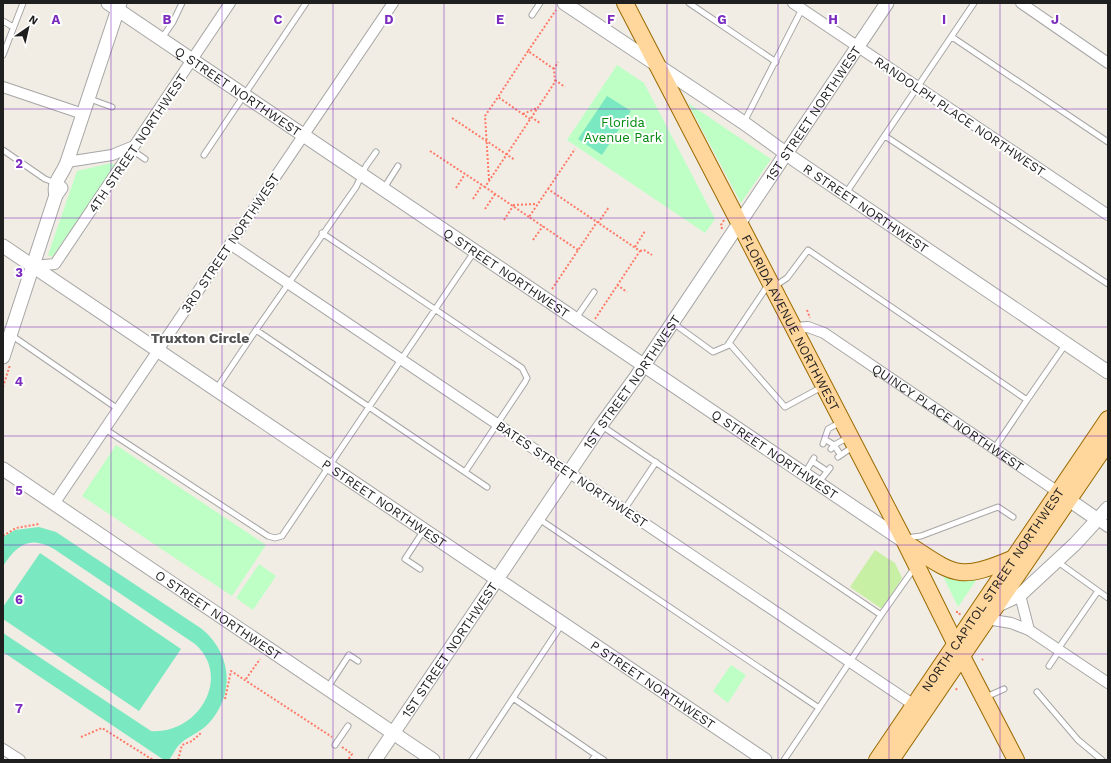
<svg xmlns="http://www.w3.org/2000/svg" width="1111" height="763" viewBox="0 0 1111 763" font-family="'Work Sans',sans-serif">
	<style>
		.grass { fill: #c8f0a5 }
		.park { fill: #bdffc4 }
		.pitch { fill: #7ae8c0 }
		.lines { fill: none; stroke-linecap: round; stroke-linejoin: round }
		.service-casing { stroke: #a6a6a6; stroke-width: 7 }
		.minor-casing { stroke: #a6a6a6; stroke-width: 12 }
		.tertiary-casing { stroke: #a6a6a6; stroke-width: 15 }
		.primary-casing { stroke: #9a6a00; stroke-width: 18 }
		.path { stroke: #ff7a67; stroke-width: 2; stroke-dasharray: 2 2; stroke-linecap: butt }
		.service { stroke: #fff; stroke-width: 5 }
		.minor { stroke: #fff; stroke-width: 10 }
		.tertiary { stroke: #fff; stroke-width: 13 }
		.primary { stroke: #ffd69b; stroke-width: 16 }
		.grid { fill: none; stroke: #7b2cbf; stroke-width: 1; stroke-opacity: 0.55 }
		.labels { text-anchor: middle; stroke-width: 4; stroke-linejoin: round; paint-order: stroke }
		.street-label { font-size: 13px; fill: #1f1f1f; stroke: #fff }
		.park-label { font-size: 13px; fill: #008a0f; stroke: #fff }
		.neighbourhood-label { font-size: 14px; font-weight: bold; fill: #525252; stroke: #fff }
		.grid-label { font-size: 13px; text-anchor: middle; font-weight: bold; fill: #7b2cbf; stroke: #fff; stroke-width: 4; stroke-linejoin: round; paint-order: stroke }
	</style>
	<rect width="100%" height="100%" fill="#f1ede4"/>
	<!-- grass -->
	<path class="grass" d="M875,550L895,563L902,578L882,609L850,587Z"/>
	<!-- park -->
	<path class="park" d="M617,65L644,83L715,219L705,233L567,140Z
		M688,103L771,159L741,203Z
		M111,163L115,165L52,257L48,255L77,171Z
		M116,445L266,545L232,596L82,496Z
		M259,564L276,576L253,610L236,598Z
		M942,574L976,577L977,579L958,607Z
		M731,665L746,675L728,703L713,691Z"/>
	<!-- pitch -->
	<path class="pitch" d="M607,96L631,111L602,155L578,139Z
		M39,527L56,532L202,629C232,654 235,694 209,723C200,733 186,737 179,745C175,749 173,755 169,760H164L3,652V633L151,731C197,735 233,678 195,644L54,549C29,535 17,545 3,566V537L15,530Z
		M40,553L181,649L139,711L3,619V607Z"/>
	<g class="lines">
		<!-- service casing -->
		<g class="service-casing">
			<path id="service" d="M689,3L776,62
				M532,15L540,3
				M3,21L13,27
				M952,37L1108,142
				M162,38L173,22L182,3
				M3,55L23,3
				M90,99L112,107
				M744,122L802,9
				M885,136L1108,284
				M3,150L45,179L56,183
				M132,150L145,159
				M204,155L306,3
				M384,188L398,166
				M846,193L974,3
				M322,233L522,368L527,378L525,382L465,472
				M775,286L787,278L808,250L1027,400L994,449
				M576,318L594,292
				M673,323L713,352L727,346L768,285
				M256,330L356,187L366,166L376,152
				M11,335L118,409
				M729,343L785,407L822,387
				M217,388L256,330L369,407L474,252
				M1027,400L1065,345
				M602,426L881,615L819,708
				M105,429L268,536L275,538L282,536L369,407L487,487
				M826,440L834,445L840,454
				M823,444L828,429L841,422
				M831,449L834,445L849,437
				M838,457L854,446
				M812,461L827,471
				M805,473L814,458
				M819,482L830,468
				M624,510L656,462
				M539,519L819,708L784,760
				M906,538L921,536L998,507L1013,517
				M1058,562L1108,598
				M420,569L405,559L424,530
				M881,615L915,567
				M1058,649L1098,591
				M1049,666L1059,651
				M328,687L349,655L358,661
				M1037,692L1078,740L1102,760
				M986,697L1004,689
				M513,698L596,755
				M335,745L348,726
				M472,760L562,624
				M592,760L596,755L604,760"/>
		</g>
		<!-- minor casing -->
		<g class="minor-casing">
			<g id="minor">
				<path d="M793,3L1108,215"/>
				<path d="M1021,3L1108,63"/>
				<path d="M3,87L83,114"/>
				<path d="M67,162L112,155L134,146"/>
				<path d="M230,244L914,705"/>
				<path d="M33,266L55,264L230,3"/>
				<path id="s1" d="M794,328L808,327L824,333L1058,492"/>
				<path d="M54,504L393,3"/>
				<path d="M1098,520L1108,527"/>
				<path d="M1020,595L1029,630"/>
				<path d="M987,619L1011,623L1029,630L1108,683"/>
				<path d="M3,749L20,760"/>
			</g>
		</g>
		<!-- tertiary casing -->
		<g class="tertiary-casing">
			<g id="tertiary">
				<path id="s2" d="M108,3L905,542"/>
				<path id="s3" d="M564,3L744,123L795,160L1108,372"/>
				<path d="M56,195C52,182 63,174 67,162L120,3"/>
				<path id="s4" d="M3,246L765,760"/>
				<path d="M3,357L56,195L61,188"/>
				<path id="s5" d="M3,469L433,760"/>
				<path d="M1062,495L1098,520"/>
				<path d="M996,606L1020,595L1075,544L1108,508"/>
				<path id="s6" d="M375,760L601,425L636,377L887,3"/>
			</g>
		</g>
		<!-- primary casing -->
		<g class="primary-casing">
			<g id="primary">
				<path id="s7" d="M625,3L905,542L955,643L1016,760"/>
				<path d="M906,543C955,575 957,582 1014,558"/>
				<path id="s8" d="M877,760L1108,419"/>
				<path d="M891,760L1108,442"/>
			</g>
		</g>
		<!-- path -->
		<path class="path" d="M528,51L498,97L530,119
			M554,69L528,51L556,10
			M555,80L565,87
			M523,114L537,108
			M531,117L540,123
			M452,118L515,160
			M430,151L485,187
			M489,180L485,116L498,97
			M456,188L465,174
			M548,189L575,149
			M473,199L482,185
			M513,205L536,204
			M485,209L495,194
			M529,217L485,187L555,82L554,69L558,62
			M504,220L513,206
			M598,223L609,207
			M722,229L721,225L724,220
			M533,240L543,226
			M635,247L645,231
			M578,250L529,217L548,189L597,222
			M640,251L644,250L652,255
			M617,285L627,292
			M552,289L597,222L640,251L595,319
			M807,310L810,318
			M3,387L10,365
			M3,536L16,528L39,524
			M956,612H959L960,615
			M982,660L983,659
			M246,679L260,659
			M956,690L957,688
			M225,699L231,671L332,737
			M81,737L102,728L153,760
			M342,747L352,754L348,760
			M178,760L182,745L192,741L201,733"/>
		<!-- service -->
		<use href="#service" class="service"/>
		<!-- minor -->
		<use href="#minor" class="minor"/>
		<!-- tertiary -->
		<use href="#tertiary" class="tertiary"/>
		<!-- primary -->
		<use href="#primary" class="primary"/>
	</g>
	<!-- grid -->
	<path class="grid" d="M111,3V760M222,3V760M333,3V760M444,3V760M556,3V760M667,3V760M778,3V760M889,3V760M1000,3V760M3,109H1108M3,218H1108M3,327H1108M3,436H1108M3,545H1108M3,654H1108"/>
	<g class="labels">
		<!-- street labels -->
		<g class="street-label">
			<text dy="5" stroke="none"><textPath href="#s2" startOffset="157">Q STREET NORTHWEST</textPath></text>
			<text dy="5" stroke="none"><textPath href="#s6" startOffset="781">1ST STREET NORTHWEST</textPath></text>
			<text transform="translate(960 116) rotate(34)" y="5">RANDOLPH PLACE NORTHWEST</text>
			<text transform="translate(137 143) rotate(-56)" y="5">4TH STREET NORTHWEST</text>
			<text dy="5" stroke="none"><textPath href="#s3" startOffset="365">R STREET NORTHWEST</textPath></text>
			<text transform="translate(230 243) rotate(-56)" y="5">3RD STREET NORTHWEST</text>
			<text dy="5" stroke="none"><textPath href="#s2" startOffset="481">Q STREET NORTHWEST</textPath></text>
			<text dy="5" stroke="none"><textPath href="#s7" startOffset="360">FLORIDA AVENUE NORTHWEST</textPath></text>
			<text dy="5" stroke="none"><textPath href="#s6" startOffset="457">1ST STREET NORTHWEST</textPath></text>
			<text dy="5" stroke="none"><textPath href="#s1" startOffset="181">QUINCY PLACE NORTHWEST</textPath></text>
			<text dy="5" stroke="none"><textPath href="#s2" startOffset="805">Q STREET NORTHWEST</textPath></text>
			<text transform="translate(572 474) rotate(34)" y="5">BATES STREET NORTHWEST</text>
			<text dy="5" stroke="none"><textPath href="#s4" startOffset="460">P STREET NORTHWEST</textPath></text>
			<text dy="5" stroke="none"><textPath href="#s8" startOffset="206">NORTH CAPITOL STREET NORTHWEST</textPath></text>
			<text dy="5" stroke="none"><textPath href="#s5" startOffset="260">O STREET NORTHWEST</textPath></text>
			<text dy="5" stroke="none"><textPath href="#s6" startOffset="133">1ST STREET NORTHWEST</textPath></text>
			<text dy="5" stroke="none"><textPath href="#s4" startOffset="784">P STREET NORTHWEST</textPath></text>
		</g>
		<!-- park labels -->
		<g class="park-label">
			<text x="623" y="127">Florida<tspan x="623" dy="15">Avenue Park</tspan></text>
		</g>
		<!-- neighbourhood labels -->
		<g class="neighbourhood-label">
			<text x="200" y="343">Truxton Circle</text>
		</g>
	</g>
	<g class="grid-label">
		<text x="56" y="24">A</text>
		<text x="167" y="24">B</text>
		<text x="278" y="24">C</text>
		<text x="389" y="24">D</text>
		<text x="500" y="24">E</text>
		<text x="611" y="24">F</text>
		<text x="722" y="24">G</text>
		<text x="833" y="24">H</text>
		<text x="944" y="24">I</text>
		<text x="1055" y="24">J</text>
		<text x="19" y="168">2</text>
		<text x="19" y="277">3</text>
		<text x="19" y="386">4</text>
		<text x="19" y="495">5</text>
		<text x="19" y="604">6</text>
		<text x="19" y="713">7</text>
	</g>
	<!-- border -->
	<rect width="1111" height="763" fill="none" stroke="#1f1f1f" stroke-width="8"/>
	<!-- north arrow -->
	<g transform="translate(28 28) rotate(34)" stroke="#ffffff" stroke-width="3" paint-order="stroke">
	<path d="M0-3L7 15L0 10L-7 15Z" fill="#1f1f1f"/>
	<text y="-6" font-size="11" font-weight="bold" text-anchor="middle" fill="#1f1f1f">N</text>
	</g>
</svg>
